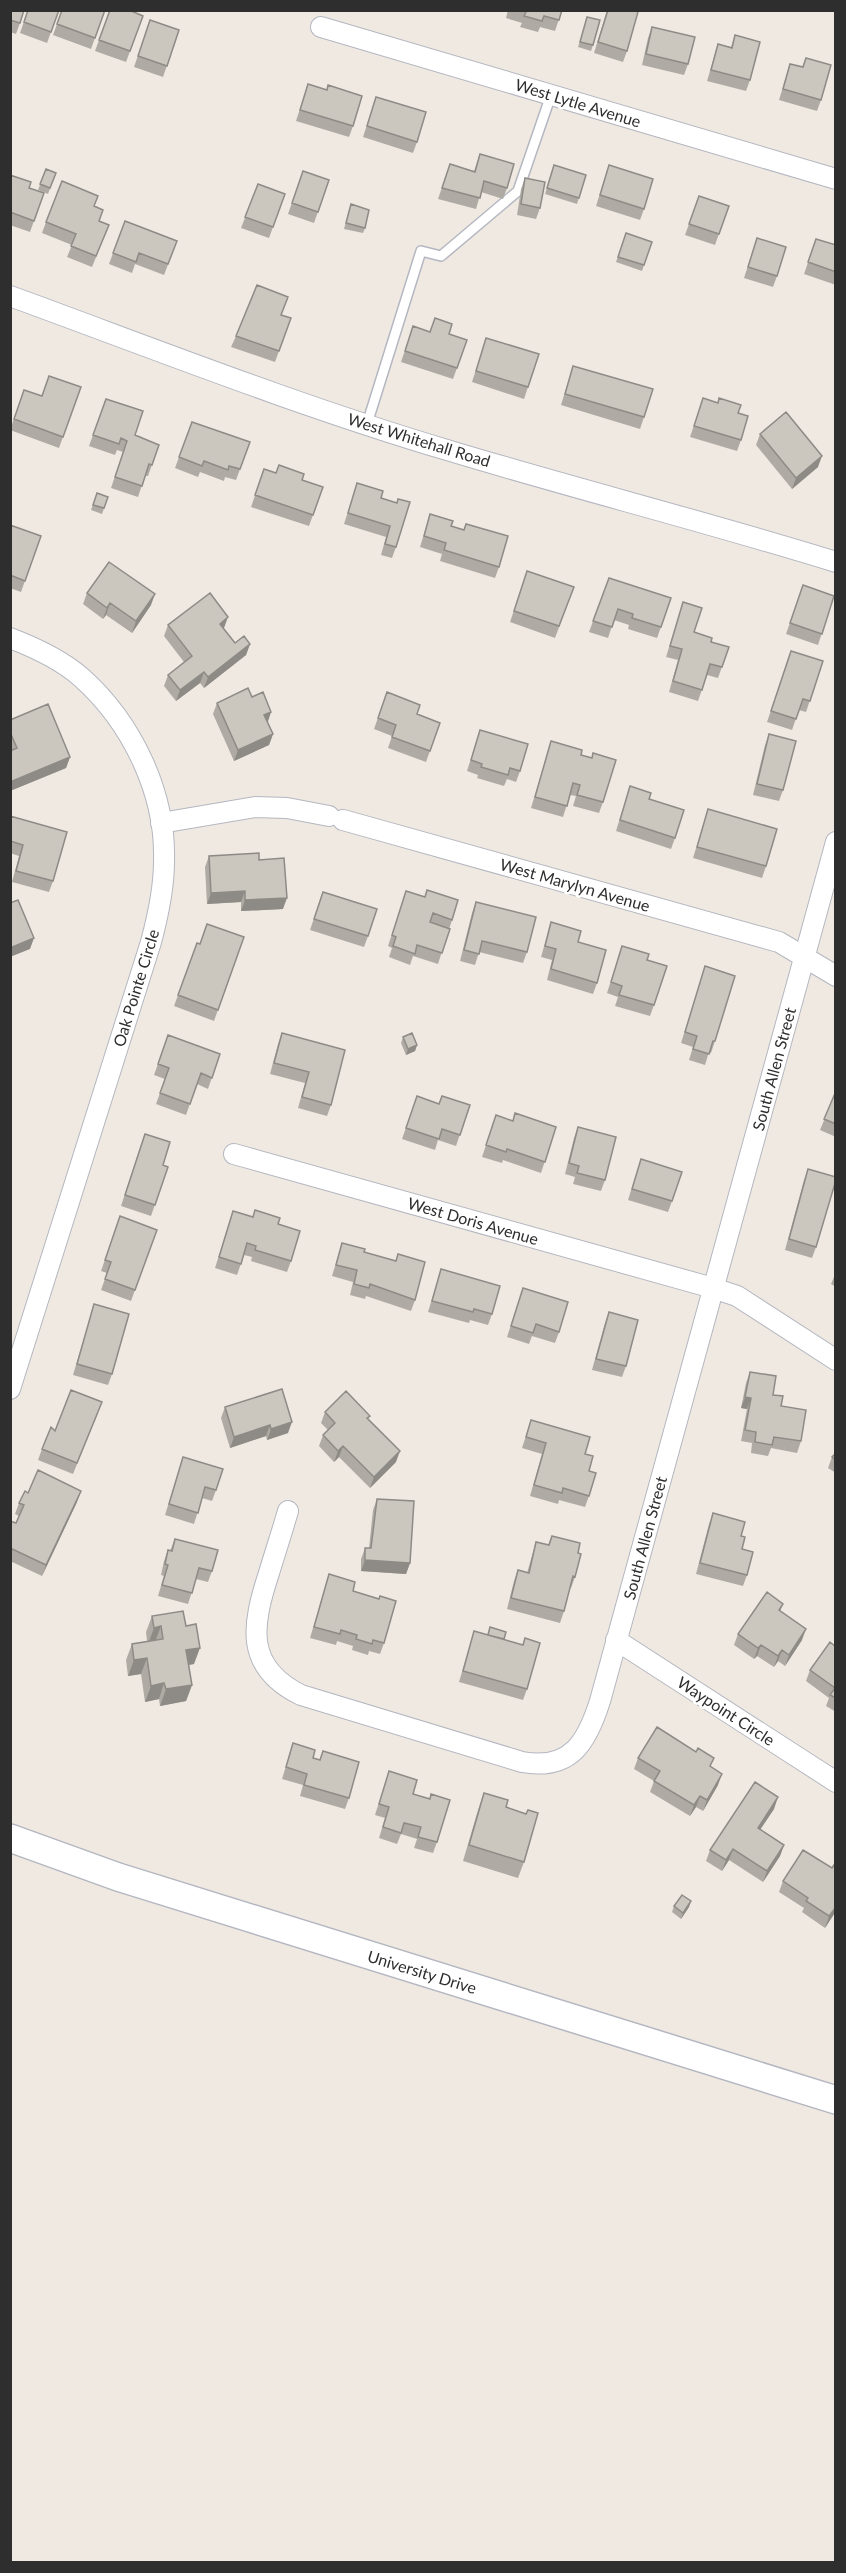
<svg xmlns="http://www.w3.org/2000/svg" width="846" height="2573" viewBox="0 0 846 2573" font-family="Lato,sans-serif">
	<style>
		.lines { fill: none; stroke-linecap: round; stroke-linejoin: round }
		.service-casing { stroke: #b4b7c1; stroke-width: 12 }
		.minor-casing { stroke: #b4b7c1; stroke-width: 22 }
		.secondary-casing { stroke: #b4b7c1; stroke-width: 30 }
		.service { stroke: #fff; stroke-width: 9 }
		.minor { stroke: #fff; stroke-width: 20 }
		.secondary { stroke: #fff; stroke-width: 27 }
		.wall { fill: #afaba4 }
		.shaded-wall { fill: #8e8b86 }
		.building { fill: #cbc7bf; stroke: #8e8b86; stroke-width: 1.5 }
		.labels { text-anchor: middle; stroke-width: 5; stroke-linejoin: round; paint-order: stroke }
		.street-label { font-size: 16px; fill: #2e2e2e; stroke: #fff }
	</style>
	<rect width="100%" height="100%" fill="#efe9e1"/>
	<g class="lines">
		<!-- service casing -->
		<g class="service-casing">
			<path id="service" d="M367,424L421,251L441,256L518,191L551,95"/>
		</g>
		<!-- minor casing -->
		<g class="minor-casing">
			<path id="minor" d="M321,27L836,179
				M10,296C155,349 299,406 447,450C576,489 707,522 836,562
				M10,638C36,648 62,660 82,678C132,723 166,793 164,861C164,889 158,916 151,942L10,1389
				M343,820L779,942L836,976
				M161,823L255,807L287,808L329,816
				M234,1154L713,1288L737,1296L836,1360
				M288,1511C282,1532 275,1553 269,1573C252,1625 244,1667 301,1695L522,1762C571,1771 587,1742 600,1701L836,842
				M616,1640L836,1782"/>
		</g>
		<!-- secondary casing -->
		<g class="secondary-casing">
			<path id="secondary" d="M10,1838L118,1877L836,2100"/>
		</g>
		<!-- service -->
		<use href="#service" class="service"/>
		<!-- minor -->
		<use href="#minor" class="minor"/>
		<!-- secondary -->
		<use href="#secondary" class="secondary"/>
	</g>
	<!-- wall -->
	<path class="wall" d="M10,10L20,23L16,34L10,32Z
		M28,10H59L47,43L20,33Z
		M62,10H105L91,49L53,35Z
		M110,10L143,16L126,62L95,51Z
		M508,10H562L555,31L540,27L538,32L520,27L522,23L506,18Z
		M607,10H634L627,51L623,62L594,53Z
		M587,17L593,45L591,51L578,47Z
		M150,20L179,30L163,77L134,67Z
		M652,27L688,64L684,75L642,65L648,38Z
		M735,35L750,80L746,91L707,81L718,44L731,47Z
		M806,58L821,100L817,111L779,100L790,64L802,67Z
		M308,84L353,126L349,137L296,121Z
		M376,97L417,142L413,153L363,137Z
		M480,154L507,188L503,199L481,192L476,209L438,199L450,164L474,171Z
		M554,165L586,175L577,204L545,194Z
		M609,165L644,209L640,220L596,206Z
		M46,169L56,173L48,194L38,190Z
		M303,171L329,180L314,223L288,214Z
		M10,175L29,188L44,193L30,232L10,225Z
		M525,178L540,208L536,219L517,215L521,189Z
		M258,184L285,194L269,238L241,228Z
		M699,196L729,206L715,245L685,235Z
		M94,206L99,221L109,225L92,267L67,257L72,245L42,233L46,222Z
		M349,210L365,228L363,233L344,229Z
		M125,221L177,241L164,275L135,264L132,273L109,264Z
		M626,233L644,265L642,271L616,262Z
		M757,238L777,276L773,287L744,278Z
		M816,239L836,245V285L804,274Z
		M281,315L291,318L275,362L231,347L236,336Z
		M413,326L430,332L449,334L467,340L453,379L401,362Z
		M486,338L528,387L524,399L472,382Z
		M573,366L644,417L640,429L561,405Z
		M81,387L59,448L10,430L24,390L42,396Z
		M703,398L741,440L737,451L690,437Z
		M106,399L135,435L159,445L148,476H145L138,497L111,488L123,452L117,450L115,455L89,446Z
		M192,422L250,442L236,480L225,477L224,481L200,472L198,477L175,468Z
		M760,434L818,467L792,489L756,445Z
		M264,469L276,473L302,480L323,487L309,526L251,507Z
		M357,483L381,498L397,503L396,547L392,558L381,555L386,537L344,524Z
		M97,493L108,497L102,514L91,510Z
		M430,514L451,526L499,567L495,578L440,561L442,554L420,547Z
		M10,525L41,536L21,592L10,588Z
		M527,571L574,587L555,638L510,622Z
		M609,578L661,627L657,638L628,629L629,625L614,620L608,638L589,632Z
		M803,585L834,596L818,645L786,634Z
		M87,593L151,605L132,633L106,615L103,619L83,604Z
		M683,602L694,632L711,642L729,647L718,678L707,675L698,701L669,692L678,660L666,657Z
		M168,625L224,629L235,643L250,644L246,655L204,688L200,683L176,701L164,686L168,675L184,662L164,636Z
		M791,651L823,661L806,712L799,710L792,730L767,722Z
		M387,692L417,714L440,723L426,762L388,748L392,736L374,729Z
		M252,697L271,712L268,722L273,734L269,745L234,761L213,714L217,703Z
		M10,720L70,757L66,768L10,791Z
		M480,730L520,771L516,782L507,779L504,786L477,778L478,775L467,771Z
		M769,734L783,790L779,801L753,795L765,745Z
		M551,741L581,755L603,802L599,813L573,806L576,796L570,795L563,817L531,808Z
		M630,786L649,799L675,838L671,849L616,831Z
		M708,809L766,866L762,878L693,858Z
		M10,816L53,881L49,892L12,882L19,856L10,853Z
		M209,856L259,860L283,909L241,911V902L207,904L205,867Z
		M406,891L452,920L438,964L413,956L410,965L389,957L392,948L388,946Z
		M323,892L368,936L364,947L310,930Z
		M476,902L527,952L523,963L479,952L475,965L460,961L472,913Z
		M551,922L578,942L597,983L593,994L547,980L552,960L541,957Z
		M244,937L214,1021L174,1006L197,943L200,944Z
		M622,946L647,960L654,1005L650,1016L615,1006L618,997L607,993Z
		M705,966L715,1041L711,1053L709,1052L705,1065L689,1060L693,1047L681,1043Z
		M282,1033L331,1105L327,1116L298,1108L305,1083L270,1074L278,1044Z
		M168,1035L220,1054L208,1089L197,1084L186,1115L156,1104L165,1079L154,1075Z
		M403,1037L417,1045L415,1051L406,1055L401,1043Z
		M836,1091V1137L820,1130Z
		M417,1096L439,1104L470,1105L456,1146L438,1140L435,1150L402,1139Z
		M496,1115L513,1121L556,1127L541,1173L503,1160L502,1163L482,1157Z
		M578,1127L605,1180L601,1191L573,1184L575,1177L565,1174L574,1138Z
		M141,1145L163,1165L168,1167L151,1216L121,1206Z
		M641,1159L672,1201L668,1212L628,1200Z
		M808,1169L816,1247L812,1258L785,1250L804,1180Z
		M233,1211L278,1224L291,1261L287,1272L251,1261L252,1257L244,1255L237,1275L215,1268Z
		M120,1216L157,1230L131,1301L101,1290L107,1273L101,1271Z
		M342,1243L364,1252L415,1300L411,1311L366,1296L365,1299L350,1295L353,1282L332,1276Z
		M441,1269L492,1314L488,1325L470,1320L469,1323L428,1312Z
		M836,1272V1287L831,1284Z
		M523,1288L559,1332L555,1343L532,1336L529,1344L507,1337Z
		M94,1304L112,1374L108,1385L73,1375Z
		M609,1312L626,1366L622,1377L592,1370L605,1323Z
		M750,1372L773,1395L781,1406L801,1441L797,1453L771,1448L768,1456L751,1453L752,1443L741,1441L747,1409L741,1408L746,1383Z
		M225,1407L288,1433L267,1440L266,1436L230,1448L221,1418Z
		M325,1412L370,1416L368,1420L396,1462L370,1488L339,1457L334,1462L319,1446L323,1435L328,1430L321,1423Z
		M98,1413L73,1474L38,1460L42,1449L55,1431Z
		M531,1420L585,1454L589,1471V1496L585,1507L559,1500L558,1504L530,1496L542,1454L522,1448Z
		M836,1453V1473L828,1468L832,1457Z
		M183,1457L216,1490L212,1501L202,1498L194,1524L165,1515Z
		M377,1499L410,1563L406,1574L361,1571V1559L365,1548H369L373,1510Z
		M77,1502L42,1576L10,1561V1521L16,1523L19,1516L15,1514L19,1503Z
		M713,1513L741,1536L747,1575L743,1586L696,1574L709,1524Z
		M552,1536L578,1553L575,1577L571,1588H570L564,1611L560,1623L507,1609L514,1581L518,1570L527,1573L536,1542L548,1545Z
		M175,1539L212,1571L208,1582L196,1579L188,1604L158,1596L164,1576L161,1575L164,1561L168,1550L170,1551Z
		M329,1574L353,1591L384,1643L380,1654L369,1651L368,1655L352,1650L353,1646L337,1641L336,1645L310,1638Z
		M783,1604L780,1612L802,1640L785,1666L778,1661L774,1667L757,1656L754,1659L734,1645L738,1634Z
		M152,1616L194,1664L189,1665L192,1685L186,1701L160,1706L159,1699L145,1702L141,1674L128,1676L126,1660L132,1644L147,1641L146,1632Z
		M490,1627L504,1639L523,1645L525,1638L527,1689L523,1700L459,1682L474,1631L487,1635Z
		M836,1647V1712L826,1706L829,1698L806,1681L810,1670Z
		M293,1743L313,1758L320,1760L323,1751L349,1798L345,1809L300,1796L303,1785L282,1779Z
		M638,1758L711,1767L718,1785L703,1811L696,1807L690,1816L650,1792L654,1781L634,1769Z
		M389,1771L413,1794L437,1842L433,1853L414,1848L417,1839L401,1834L397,1844L379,1838L385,1818L375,1815Z
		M484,1793L506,1807L524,1862L518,1878L463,1861L478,1810Z
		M774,1809L760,1829L784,1845L780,1856L763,1882L729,1860L722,1871L706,1861L710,1850Z
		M783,1881L836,1911L825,1928L802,1912L804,1908L779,1892Z
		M691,1901L689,1907L681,1919L672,1912L674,1906Z"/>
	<!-- shaded-wall -->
	<path class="shaded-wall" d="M822,456L818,467L792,489L796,478Z
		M155,594L151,605L132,633L136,621Z
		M110,603L106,615L103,619L107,608Z
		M228,617L224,628L216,635L220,624Z
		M250,644L246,655L204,688L208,677Z
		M204,672L200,683L176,701L180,690Z
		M271,712L267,723L264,715Z
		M273,734L269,745L234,761L238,750Z
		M70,757L66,768L10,791V782Z
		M245,891L241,902L207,904L211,893Z
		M287,898L283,909L241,911L245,900Z
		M34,938L30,949L10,957V948Z
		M417,1045L415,1051L406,1055L408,1049Z
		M745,1397L751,1398L747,1409L741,1408Z
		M292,1422L288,1433L267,1440L271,1429Z
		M270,1425L266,1436L230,1448L234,1437Z
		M343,1446L339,1457L334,1462L338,1451Z
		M400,1451L396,1462L370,1488L374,1477Z
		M81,1491L77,1502L42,1576L46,1565Z
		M365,1560L410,1563L406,1574L361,1571Z
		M161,1626L155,1642L148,1644L154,1628Z
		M806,1629L802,1640L785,1666L789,1655Z
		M761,1645L757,1656L754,1659L758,1648Z
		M200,1648L194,1664L180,1666L186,1650Z
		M782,1650L778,1661L774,1667L778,1656Z
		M147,1658L141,1674L128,1676L134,1660Z
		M164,1683L159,1699L145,1702L151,1686Z
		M192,1685L186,1701L160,1706L166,1689Z
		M722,1774L718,1785L703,1811L707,1800Z
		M700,1796L696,1807L690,1816L694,1805Z
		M778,1797L774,1809L754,1839L758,1828Z
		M784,1845L780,1856L763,1882L767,1871Z
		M733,1849L729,1860L722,1871L726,1860Z
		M691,1901L689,1907L681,1919L683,1913Z
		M836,1907V1911L825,1928L829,1916Z"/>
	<!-- building -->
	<path class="building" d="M10,10H24L20,23L10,20Z
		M28,10H59L51,32L24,22Z
		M62,10H105L95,38L57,24Z
		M110,10H129L143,16L130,51L99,40Z
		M522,10H562L559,20L544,16L542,21L524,16L526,12Z
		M608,10H634L638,12L627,51L598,42Z
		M587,17L600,20L593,45L580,42Z
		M150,20L179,30L167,66L138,56Z
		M652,27L695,37L688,64L646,54Z
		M735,35L760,42L750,80L711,70L718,44L732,48Z
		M806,58L831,65L821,100L783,89L790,64L803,67Z
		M308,84L327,90L328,85L362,96L353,126L300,110Z
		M376,97L426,112L417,142L367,126Z
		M480,154L514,164L507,188L484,181L480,198L442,188L450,164L475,172Z
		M554,165L586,175L579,198L547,188Z
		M609,165L653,179L644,209L600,195Z
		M46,169L56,173L50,188L40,184Z
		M303,171L329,180L318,212L292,203Z
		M10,175L31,182L29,188L44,193L34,221L10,212Z
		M525,178L545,182L540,208L521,204Z
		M62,181L98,196L94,206L103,210L99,221L109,225L96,256L71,246L76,234L46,222Z
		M258,184L285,194L273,227L245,217Z
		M699,196L729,206L719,234L689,224Z
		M351,204L369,210L365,228L346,223Z
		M125,221L177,241L168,264L139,253L136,262L113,253Z
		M626,233L652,242L644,265L618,257Z
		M757,238L786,247L777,276L748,267Z
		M816,239L836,245V272L808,262Z
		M257,285L288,297L281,315L291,318L279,351L236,336Z
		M435,318L452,324L449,334L467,340L457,368L405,351L413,326L430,332Z
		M486,338L539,354L528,387L476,371Z
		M573,366L653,389L644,417L565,394Z
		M49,376L81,387L63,437L14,419L24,390L42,396Z
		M703,398L718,403L719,398L741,405L738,413L748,416L741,440L694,426Z
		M106,399L143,411L135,435L159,445L152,465L149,464L142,486L115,477L127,441L121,438L119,444L93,435Z
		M786,412L822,456L796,478L760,434Z
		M192,422L250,442L240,469L229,466L228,470L204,461L202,466L179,457Z
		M279,465L304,474L302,480L323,487L313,515L255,495L264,469L276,473Z
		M357,483L383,491L381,498L397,503L398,499L410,502L396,547L385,544L390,526L348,513Z
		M97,493L108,497L104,508L93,505Z
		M430,514L453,521L451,526L464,530L466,524L508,536L499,567L444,550L446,543L424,536Z
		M10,525L41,536L25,581L10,575Z
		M109,562L155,594L136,621L110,603L107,608L87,593Z
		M527,571L574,587L559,626L514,611Z
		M609,578L671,598L661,627L632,618L633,614L618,609L612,627L593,621Z
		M803,585L834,596L822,634L790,623Z
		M210,593L228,617L220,624L235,643L244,636L250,644L208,677L204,672L180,690L168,675L192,656L168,625Z
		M683,602L702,608L694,632L712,638L711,642L729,647L722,667L710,664L702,690L673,681L682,649L670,646Z
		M791,651L823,661L810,701L803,699L796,719L771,711Z
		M248,688L252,697L263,692L271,712L264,715L273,734L238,750L217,703Z
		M387,692L420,705L417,714L440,723L430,751L392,737L396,725L378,718Z
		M48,704L70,757L10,782V751L17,748L10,732V720Z
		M480,730L528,744L520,771L510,768L508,775L481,767L482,764L471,760Z
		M769,734L796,741L783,790L757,784Z
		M551,741L582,750L581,755L592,758L593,753L616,760L603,802L577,795L580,785L573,783L567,806L535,797Z
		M630,786L651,793L649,799L684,810L675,838L620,820Z
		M708,809L777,829L766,866L697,847Z
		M10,816L67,832L53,881L16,871L23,845L10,841Z
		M259,853V860L284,858L287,898L245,900V891L211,893L209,856Z
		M427,890L458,900L452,920L433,913L430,922L450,929L442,953L417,945L415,954L393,946L396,937L392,935L406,891L425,897Z
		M323,892L377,909L368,936L314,919Z
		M18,900L34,938L10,948V903Z
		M476,902L536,917L527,952L482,941L479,954L464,950Z
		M551,922L581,931L578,942L606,950L597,983L551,969L556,949L545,946Z
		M207,924L244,937L218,1010L178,995L197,943L200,944Z
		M622,946L649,954L647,960L667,966L654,1005L619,995L622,986L611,982Z
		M705,966L735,976L715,1041H713L709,1054L693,1049L697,1036L685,1032Z
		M282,1033L345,1050L331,1105L302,1097L309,1072L274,1063Z
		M412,1033L417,1045L408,1049L403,1037Z
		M168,1035L220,1054L212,1078L201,1073L190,1104L160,1093L169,1068L158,1064Z
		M836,1091V1124L824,1119Z
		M417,1096L439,1104L442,1096L470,1105L460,1135L442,1129L439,1139L406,1128Z
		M515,1113L556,1127L545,1162L507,1149L506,1152L486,1145L496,1115L513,1121Z
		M578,1127L616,1137L605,1180L577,1173L579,1166L569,1163Z
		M145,1134L170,1142L163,1165L168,1167L155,1205L125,1195Z
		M641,1159L682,1172L672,1201L632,1189Z
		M808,1169L836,1177V1180L816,1247L789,1239Z
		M255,1210L280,1218L278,1224L300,1231L291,1261L255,1250L256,1246L247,1243L241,1264L219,1257L233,1211L253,1217Z
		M120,1216L157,1230L135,1290L105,1279L111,1262L105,1260Z
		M342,1243L365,1249L364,1252L396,1261L398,1254L425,1262L415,1300L370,1284L369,1288L354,1284L357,1270L336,1265Z
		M441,1269L500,1286L492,1314L474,1309L473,1312L432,1301Z
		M523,1288L568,1302L559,1332L536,1324L533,1333L511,1326Z
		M94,1304L129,1314L112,1374L77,1364Z
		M609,1312L638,1320L626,1366L596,1359Z
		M750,1372L776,1376L773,1395L783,1396L781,1406L806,1410L801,1441L774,1437L772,1445L755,1442L756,1432L745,1430L751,1398L745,1397Z
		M282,1389L292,1422L271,1429L270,1425L234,1437L225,1407Z
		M71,1390L102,1402L77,1463L42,1449L51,1427L55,1431Z
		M346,1391L370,1416L367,1418L400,1451L374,1477L343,1446L338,1451L323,1435L335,1423L325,1412Z
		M531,1420L590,1437L585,1454L593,1456L589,1471L596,1473L589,1496L563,1488L562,1493L534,1485L546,1443L526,1437Z
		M836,1453V1460L832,1457Z
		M183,1457L223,1469L216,1490L205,1487L198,1513L169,1504Z
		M38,1470L81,1491L46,1565L10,1548V1521L16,1523L24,1505L19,1503L25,1491L28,1493Z
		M377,1499L414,1501L410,1563L365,1560V1548H371Z
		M713,1513L745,1522L741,1536L745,1537L742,1549L753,1552L747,1575L700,1563Z
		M552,1536L580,1543L578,1553L581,1554L575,1577L573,1576L564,1611L511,1598L518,1570L529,1573L536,1542L549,1545Z
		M175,1539L218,1550L212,1571L199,1568L192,1593L162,1585L168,1565L165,1564L168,1550L172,1551Z
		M329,1574L355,1582L353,1591L379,1599L380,1596L396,1601L384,1643L373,1640L372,1644L356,1639L357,1635L341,1630L340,1634L314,1627Z
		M767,1592L783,1604L779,1610L806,1629L789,1655L782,1650L778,1656L761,1645L758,1648L738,1634Z
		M183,1611L186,1626L196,1624L200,1648L186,1650L192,1685L166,1689L164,1683L151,1686L147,1658L134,1660L132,1644L163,1639L161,1626L154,1628L152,1616Z
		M490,1627L506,1632L504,1639L488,1635Z
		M474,1631L523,1645L525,1638L540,1643L527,1689L463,1671Z
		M830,1642L836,1647V1698L830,1695L835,1688L810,1670Z
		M657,1727L696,1752L698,1748L714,1758L710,1766L722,1774L707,1800L700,1796L694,1805L654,1781L660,1771L638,1758Z
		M293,1743L315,1750L313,1758L320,1760L323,1751L359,1762L349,1798L304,1785L307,1774L286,1767Z
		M389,1771L417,1780L413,1794L430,1799L431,1794L450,1800L437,1842L418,1837L421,1827L404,1823L401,1833L383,1827L389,1807L379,1804Z
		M755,1782L778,1797L758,1828L784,1845L767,1871L733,1849L726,1860L710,1850Z
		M484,1793L508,1800L506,1807L526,1814L528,1810L538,1813L524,1862L469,1845Z
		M803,1850L832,1868L836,1862V1907L829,1916L806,1901L808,1898L783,1881Z
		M682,1895L691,1901L683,1913L674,1906Z"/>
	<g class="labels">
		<!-- street labels -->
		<g class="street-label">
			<text transform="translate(578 103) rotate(17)" y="6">West Lytle Avenue</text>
			<text transform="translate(419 440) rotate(17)" y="6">West Whitehall Road</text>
			<text transform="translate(575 885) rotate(16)" y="6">West Marylyn Avenue</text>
			<text transform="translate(136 988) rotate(-73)" y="6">Oak Pointe Circle</text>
			<text transform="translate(774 1069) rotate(-75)" y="6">South Allen Street</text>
			<text transform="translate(473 1221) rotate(16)" y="6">West Doris Avenue</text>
			<text transform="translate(645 1538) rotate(-75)" y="6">South Allen Street</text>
			<text transform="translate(726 1711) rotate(33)" y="6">Waypoint Circle</text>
			<text transform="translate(422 1972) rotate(17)" y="6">University Drive</text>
		</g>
	</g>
	<!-- border -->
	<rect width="846" height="2573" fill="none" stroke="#2e2e2e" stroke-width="24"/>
</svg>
